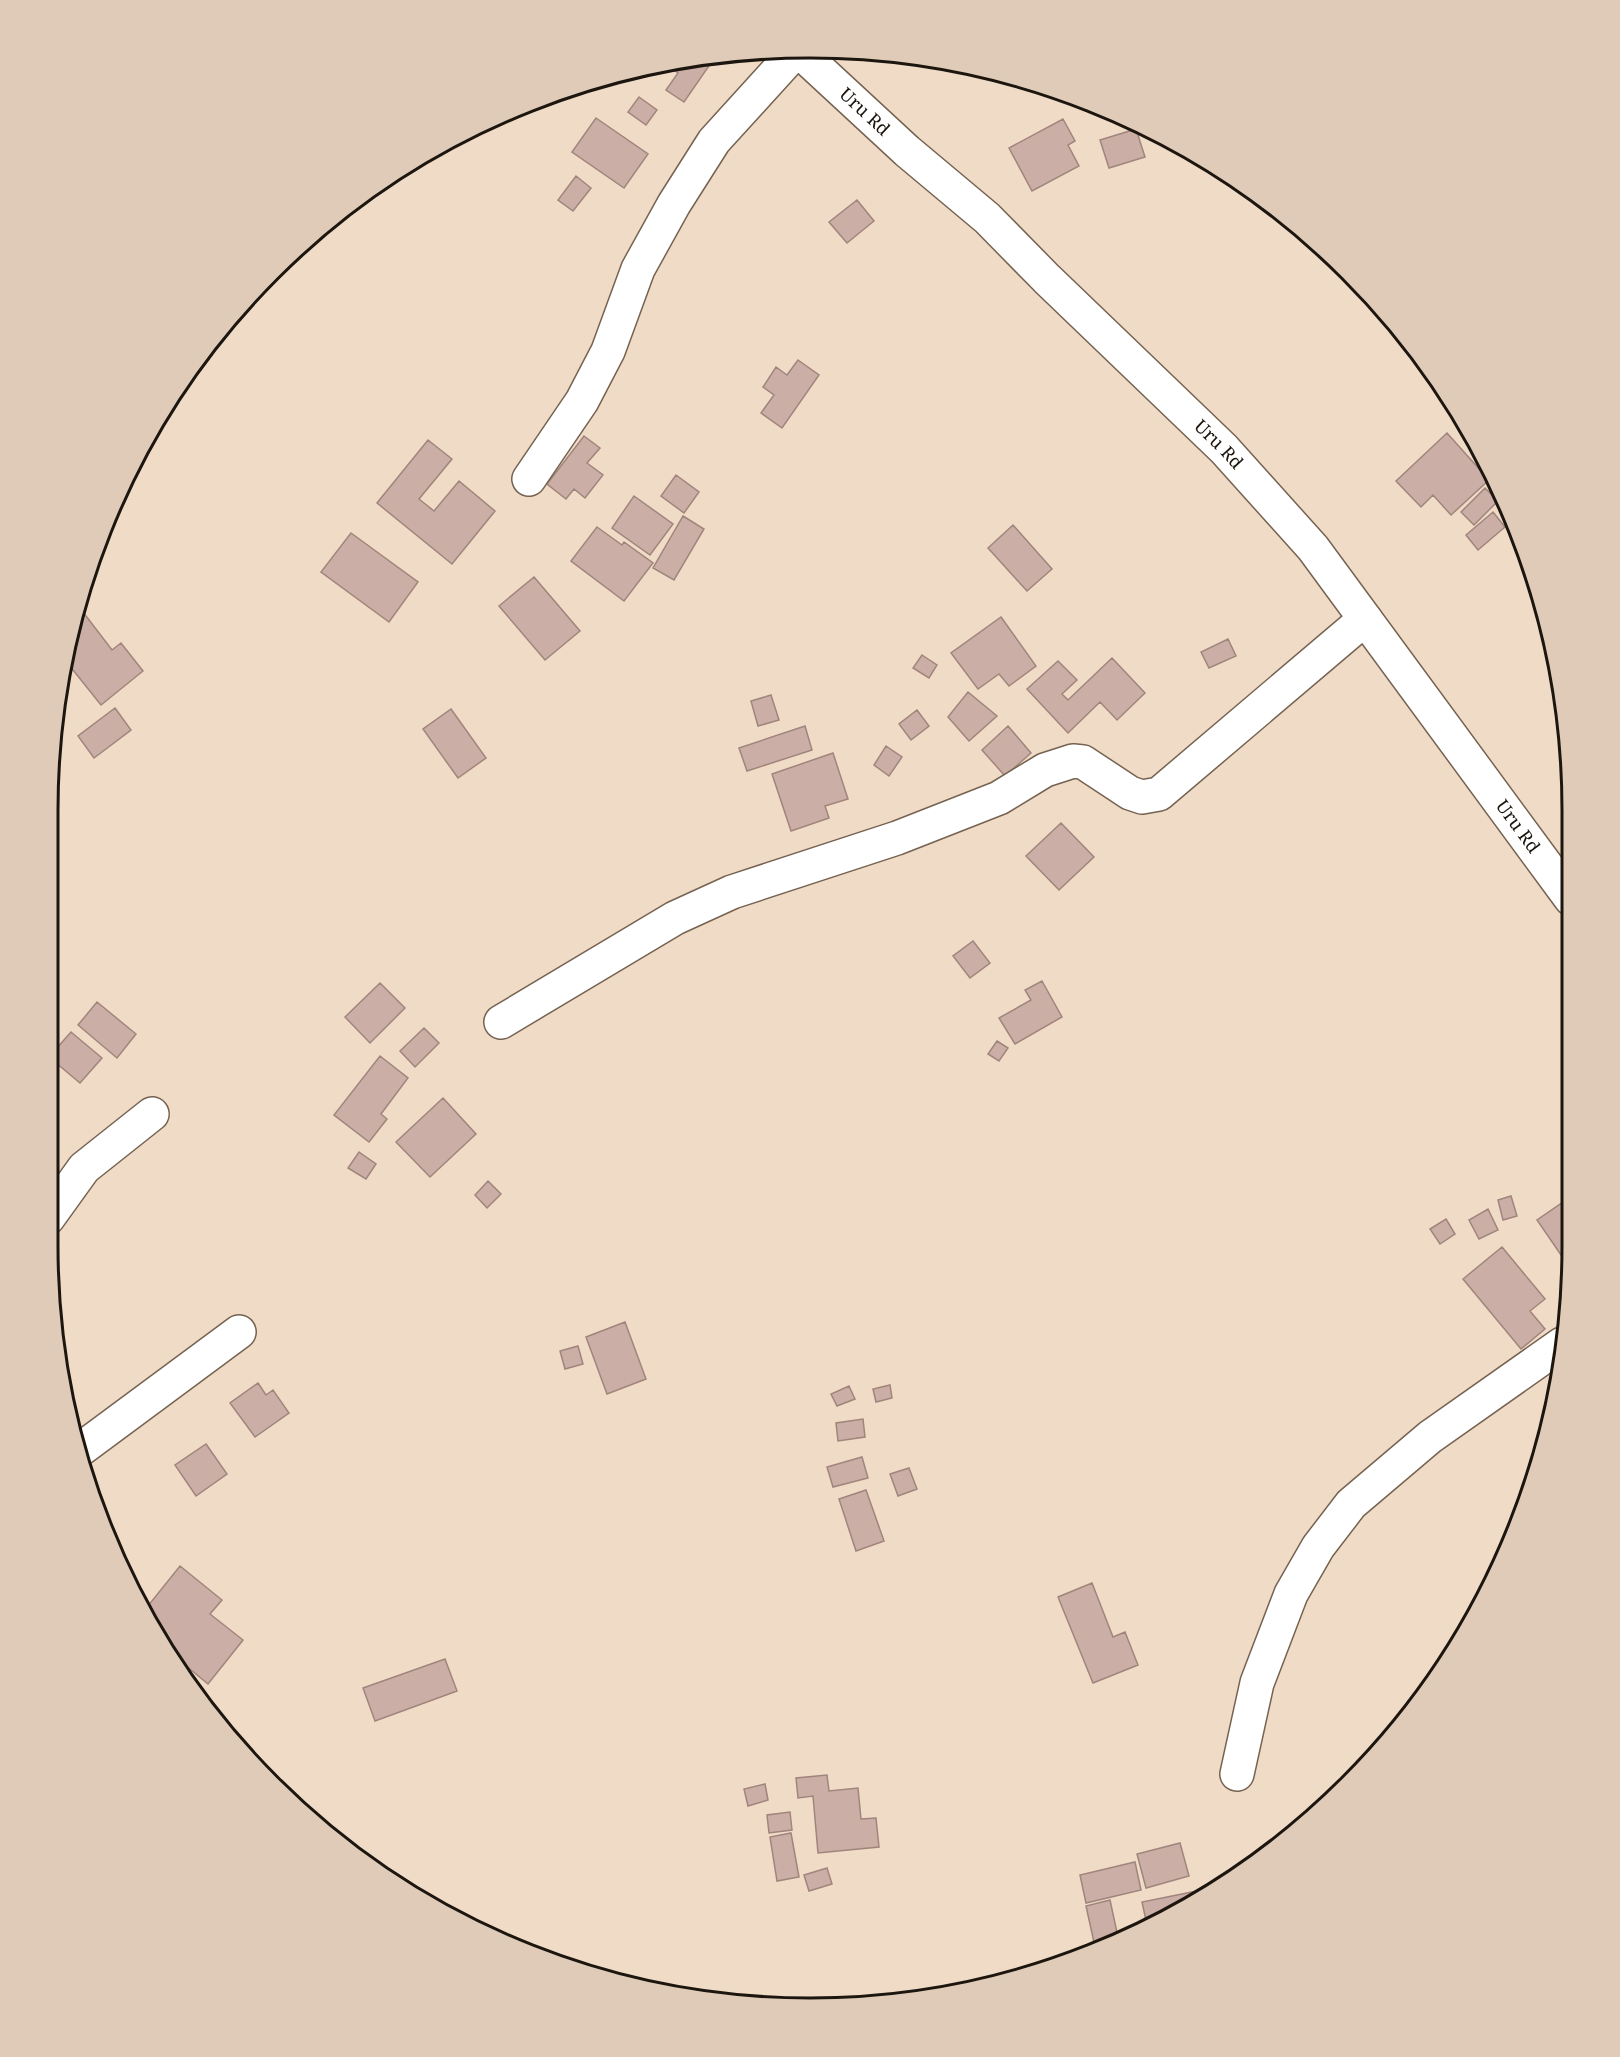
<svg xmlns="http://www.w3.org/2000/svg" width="1620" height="2057" viewBox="0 0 1620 2057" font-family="'Noto Serif',serif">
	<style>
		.building { fill: #cbaea5; stroke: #a0857c; stroke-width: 1.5 }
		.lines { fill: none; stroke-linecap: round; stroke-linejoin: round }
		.minor-casing { stroke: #756251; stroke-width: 36 }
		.minor { stroke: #fff; stroke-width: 33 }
		.labels { text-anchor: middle; stroke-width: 5; stroke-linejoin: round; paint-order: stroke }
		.street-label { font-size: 18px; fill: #1d160f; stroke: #f0dbc7 }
		.rim { fill: none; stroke: #1d160f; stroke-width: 3 }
	</style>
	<rect width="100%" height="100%" fill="#f0dbc7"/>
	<!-- building -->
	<path class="building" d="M702,57L711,63L684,102L666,90L678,73L667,65Z
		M639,97L657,110L646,125L628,112Z
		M596,118L648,154L624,188L572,152Z
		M1063,119L1075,141L1068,145L1079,166L1032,191L1009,148Z
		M1145,126L1162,136L1159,141L1143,130Z
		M1136,129L1145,157L1109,168L1100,140Z
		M576,176L591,188L573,211L558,200Z
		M857,200L874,221L847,243L829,222Z
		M798,360L819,375L782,428L761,413L774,395L763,387L776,367L787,375Z
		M1447,433L1489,480L1451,515L1433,495L1421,507L1396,481Z
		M584,436L600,448L587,463L603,475L585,498L574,489L566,499L547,484Z
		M428,440L452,459L419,499L434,511L459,481L495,511L452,564L377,503Z
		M676,475L699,492L684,513L661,496Z
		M1485,488L1498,501L1474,525L1461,512Z
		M634,496L673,524L650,555L612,528Z
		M1493,512L1505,527L1478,550L1466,535Z
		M683,516L704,529L674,580L653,568Z
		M1013,525L1052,569L1027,591L988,548Z
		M597,527L622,545L624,542L653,563L624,601L571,561Z
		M351,533L418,582L389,622L321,572Z
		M534,577L580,631L545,660L499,606Z
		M83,612L112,650L121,643L143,671L101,705L69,665L78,616Z
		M1001,617L1036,666L1009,686L999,674L978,689L951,653Z
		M1228,639L1236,656L1209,668L1201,652Z
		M922,655L937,665L929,678L913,668Z
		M1112,658L1145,693L1117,720L1100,702L1068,733L1027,689L1058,661L1077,680L1062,694L1068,700Z
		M968,692L997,716L969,741L948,717Z
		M771,695L779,720L758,726L751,701Z
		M115,708L131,730L94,758L78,736Z
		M451,709L486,758L458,778L423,729Z
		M917,710L929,726L911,740L899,724Z
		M805,726L812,750L747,771L739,748Z
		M1008,726L1031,753L1005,776L982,750Z
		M886,746L902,757L889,776L874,765Z
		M833,753L848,799L825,806L829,818L791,831L772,774Z
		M1061,823L1094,857L1059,890L1026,856Z
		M973,941L990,963L970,978L953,956Z
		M1042,981L1062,1017L1015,1044L999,1018L1031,1000L1025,990Z
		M380,983L405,1008L370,1043L345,1017Z
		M97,1002L136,1034L117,1058L78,1025Z
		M424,1028L439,1043L415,1067L400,1051Z
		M71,1032L102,1058L80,1083L49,1057Z
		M997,1041L1008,1048L999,1061L988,1054Z
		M380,1056L408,1078L381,1114L387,1119L369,1142L334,1115Z
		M443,1098L476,1134L430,1177L396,1142Z
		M359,1152L376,1164L366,1179L348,1168Z
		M488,1181L501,1194L487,1208L475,1195Z
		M1511,1196L1517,1216L1503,1220L1498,1200Z
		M1572,1196V1247L1570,1268L1537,1220Z
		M1488,1209L1498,1230L1479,1239L1469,1220Z
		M1446,1219L1455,1234L1440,1244L1430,1229Z
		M1502,1247L1545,1299L1530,1311L1545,1329L1521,1349L1463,1279Z
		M625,1322L646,1379L607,1394L586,1337Z
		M578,1346L583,1364L565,1369L560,1351Z
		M258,1383L266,1395L273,1390L289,1413L255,1437L230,1403Z
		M890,1385L892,1398L876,1402L873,1389Z
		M849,1386L855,1399L837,1406L831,1394Z
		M863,1419L865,1437L838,1441L836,1423Z
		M206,1444L227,1474L196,1496L175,1465Z
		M862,1457L868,1478L833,1487L827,1467Z
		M909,1468L917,1489L898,1496L890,1474Z
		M866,1490L884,1541L856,1551L839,1499Z
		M180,1566L222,1600L210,1614L243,1640L208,1684L168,1651L150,1628L143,1612Z
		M1092,1583L1113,1637L1125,1632L1138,1665L1093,1683L1058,1597Z
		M445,1659L457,1691L375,1721L363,1688Z
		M827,1775L829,1791L858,1788L861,1819L876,1818L879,1847L818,1853L813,1796L798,1798L796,1778Z
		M765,1784L768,1800L748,1806L744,1789Z
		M790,1812L792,1830L769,1833L767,1815Z
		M791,1833L799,1877L777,1881L770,1837Z
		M1180,1843L1189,1876L1146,1888L1137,1854Z
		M1135,1862L1141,1890L1086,1903L1080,1875Z
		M827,1868L832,1884L809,1891L804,1875Z
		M1202,1890L1203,1898L1191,1907L1147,1925L1142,1902Z
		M1110,1900L1118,1937L1095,1947L1086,1906Z"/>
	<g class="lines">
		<!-- minor casing -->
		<g class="minor-casing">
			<g id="minor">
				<path id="s1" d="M800,52L907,151L987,218L1047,279L1224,449L1313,548L1571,899"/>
				<path d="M529,479L582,401L608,351L638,269L674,204L714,141L795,52"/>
				<path d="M501,1022L675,918L732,892L897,838L999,798L1045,770L1073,761L1083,762L1130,793L1142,797L1159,794L1365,619"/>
				<path d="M48,1218L84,1168L152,1114"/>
				<path d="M77,1452L239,1332"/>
				<path d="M1237,1774L1257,1683L1291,1594L1318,1547L1351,1504L1430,1437L1562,1344"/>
			</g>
		</g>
		<!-- minor -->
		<use href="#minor" class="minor"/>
	</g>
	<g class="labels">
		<!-- street labels -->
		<g class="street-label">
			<text dy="6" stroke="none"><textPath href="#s1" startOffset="88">Uru Rd</textPath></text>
			<text dy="6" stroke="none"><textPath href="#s1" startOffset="574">Uru Rd</textPath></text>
			<text dy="6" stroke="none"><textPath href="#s1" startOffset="1060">Uru Rd</textPath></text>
		</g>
	</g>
	<!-- crop -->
	<path d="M0 0H1620V2057H0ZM810 58H810A752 752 0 0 1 1562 810V1246A752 752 0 0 1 810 1998H810A752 752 0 0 1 58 1246V810A752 752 0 0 1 810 58Z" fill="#dfcbb8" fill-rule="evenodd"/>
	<path class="rim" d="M810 58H810A752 752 0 0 1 1562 810V1246A752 752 0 0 1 810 1998H810A752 752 0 0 1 58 1246V810A752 752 0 0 1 810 58Z"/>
</svg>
